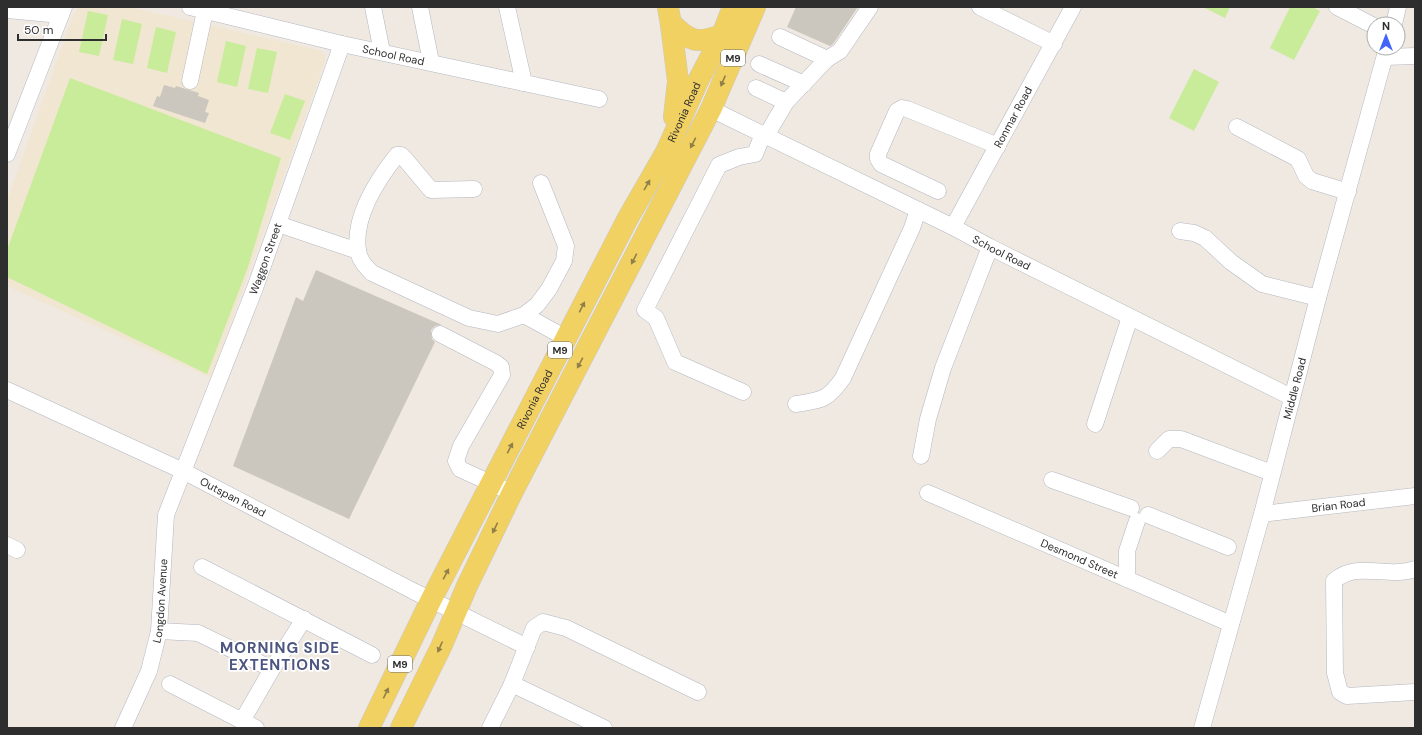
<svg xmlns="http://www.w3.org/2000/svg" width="1422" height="735" viewBox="0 0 1422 735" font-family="'DM Sans',sans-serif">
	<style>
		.education { fill: #f0e6d1 }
		.pitch { fill: #c9ec9a }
		.building { fill: #cbc7bf }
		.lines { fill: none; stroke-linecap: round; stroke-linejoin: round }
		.minor-casing { stroke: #b4b7c1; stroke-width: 17 }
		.major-casing { stroke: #c9c9c9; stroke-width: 22 }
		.minor { stroke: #fff; stroke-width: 16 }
		.major { stroke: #f2d163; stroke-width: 21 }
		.oneway { fill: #908048 }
		.labels { text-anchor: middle; stroke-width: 3.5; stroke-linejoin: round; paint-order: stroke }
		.shield { fill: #fff; stroke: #6d6d6d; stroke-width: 1 }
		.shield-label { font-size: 10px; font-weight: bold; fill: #2e2e2e }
		.street-label { font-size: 11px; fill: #2e2e2e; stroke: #fff }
		.district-label { font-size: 15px; font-weight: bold; letter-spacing: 1px; fill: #4d5680; stroke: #fff }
	</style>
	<rect width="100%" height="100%" fill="#efe9e1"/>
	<!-- education -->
	<path class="education" d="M79,7H130L318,50L322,52L325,56V61L211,378L7,286V201L73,16Z"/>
	<!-- pitch -->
	<path class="pitch" d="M1203,7H1230L1225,18Z
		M1290,7H1312L1320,11L1294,60L1270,48Z
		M88,11L108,15L99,56L79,52Z
		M122,19L142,24L133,64L113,60Z
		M156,27L176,32L167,73L147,68Z
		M226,41L246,46L237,87L217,82Z
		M257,48L277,52L268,93L248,89Z
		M1194,69L1219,82L1194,131L1169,118Z
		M70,78L281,158L248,267L207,374L7,277V250Z
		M285,94L305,101L290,140L270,133Z"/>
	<!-- building -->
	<path class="building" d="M796,7H858L833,44L830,46L787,27Z
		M164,85L175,88L176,86L199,93L198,96L209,100L205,112L209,113L205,123L153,106L157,96L160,97Z
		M316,270L442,325L435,326L431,330L432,339L435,342L349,519L233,466L296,297L303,301Z"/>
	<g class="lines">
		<!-- minor casing -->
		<g class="minor-casing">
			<g id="minor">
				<path id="s1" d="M190,7L342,44L599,99"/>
				<path d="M373,7L382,52"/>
				<path d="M420,7L431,62"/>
				<path d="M507,7L524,83"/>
				<path d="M980,7L1054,44"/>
				<path d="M1337,7L1374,26"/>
				<path d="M7,10L61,15"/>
				<path d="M1394,24L1398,7"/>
				<path d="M780,37L827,59"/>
				<path d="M1385,57L1415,56"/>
				<path d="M759,64L804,84"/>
				<path d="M190,81L205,11"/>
				<path d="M756,88L786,102"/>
				<path id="s2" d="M711,109L953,227L990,247L1291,397"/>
				<path d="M1237,127L1298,159L1306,176L1312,181L1348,192"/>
				<path d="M766,136L786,102L827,59L840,51L870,7"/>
				<path d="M7,154L64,7"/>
				<path d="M474,189L431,190L405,159L401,155H397C378,179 353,217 358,250C359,260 366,267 372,273L469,318L498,324L524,315L537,305L549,289L564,261L566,246L541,183"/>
				<path d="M938,191L881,164L878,159V154L897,111L902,108L907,109L998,146"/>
				<path d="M278,224L358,251"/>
				<path id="s3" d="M953,227L1073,7"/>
				<path d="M1180,231L1194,233L1205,238L1231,262L1262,284L1318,298"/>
				<path d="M524,315L566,338"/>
				<path d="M440,334L496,363L501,367L502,375L461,446L456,461L460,469L512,493"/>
				<path id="s4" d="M7,390L183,471L413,591L527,647"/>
				<path d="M743,392L675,362L656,318L645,310L719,165L739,157L755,154L763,134"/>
				<path d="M796,404C821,400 827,401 843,378L912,228L918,210"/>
				<path d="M1095,424L1130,317"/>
				<path d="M1157,451L1169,439H1181L1272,473"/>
				<path d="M921,456L928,419L943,368L990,247"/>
				<path d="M1052,480L1131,508"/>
				<path id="s5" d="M928,493L1231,624"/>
				<path id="s6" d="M1262,514L1415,496"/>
				<path d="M1148,515L1228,547"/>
				<path d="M7,545L17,550"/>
				<path d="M202,567L372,655"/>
				<path d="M1415,569C1388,579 1357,560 1334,581L1335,673L1340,692L1347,696L1415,692"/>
				<path d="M1127,579V551L1137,521"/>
				<path d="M159,631L198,633L272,669L304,619"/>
				<path d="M170,684L256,728"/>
				<path d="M512,684L604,728"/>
				<path d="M242,721L272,669"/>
				<path id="s7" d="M123,728L149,671L159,631L166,515L255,288L342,44"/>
				<path d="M490,728L512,684L534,628L543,622L566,628L698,692"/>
				<path id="s8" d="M1202,728L1262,514L1318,298L1387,48"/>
			</g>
		</g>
		<!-- major casing -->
		<g class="major-casing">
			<g id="major">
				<path d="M668,7L671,25L677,38"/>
				<path d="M671,23C690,42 697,44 722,35"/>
				<path d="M671,25L678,81L674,117"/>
				<path id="s9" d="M369,728L431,600L628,218L666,152L698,81L722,35L733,7"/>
				<path d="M401,728L441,647L467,586L512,493L711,109L755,7"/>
			</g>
		</g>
		<!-- minor -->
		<use href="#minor" class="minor"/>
		<!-- major -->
		<use href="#major" class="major"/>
	</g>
	<!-- one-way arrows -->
	<defs><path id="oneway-solid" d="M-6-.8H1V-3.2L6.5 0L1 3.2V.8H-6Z"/></defs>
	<g class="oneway">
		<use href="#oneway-solid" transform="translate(723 81) rotate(113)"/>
		<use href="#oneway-solid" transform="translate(693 143) rotate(117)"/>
		<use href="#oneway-solid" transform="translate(647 185) rotate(-60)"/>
		<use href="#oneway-solid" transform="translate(634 259) rotate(117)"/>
		<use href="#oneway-solid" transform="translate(582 307) rotate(-63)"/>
		<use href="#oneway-solid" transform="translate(580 363) rotate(118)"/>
		<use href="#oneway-solid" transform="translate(510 448) rotate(-63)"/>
		<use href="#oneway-solid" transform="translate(495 528) rotate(116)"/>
		<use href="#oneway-solid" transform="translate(446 574) rotate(-62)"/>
		<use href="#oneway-solid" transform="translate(440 647) rotate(114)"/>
		<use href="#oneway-solid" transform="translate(386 693) rotate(-64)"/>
	</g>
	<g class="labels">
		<!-- shield labels -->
		<g class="shield">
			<rect x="721" y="50" width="24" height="16" rx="3"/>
			<rect x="548" y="342" width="24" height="16" rx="3"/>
			<rect x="388" y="656" width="24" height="16" rx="3"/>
		</g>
		<g class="shield-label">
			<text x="733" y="62">M9</text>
			<text x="560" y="354">M9</text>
			<text x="400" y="668">M9</text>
		</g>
		<!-- street labels -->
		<g class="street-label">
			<text dy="4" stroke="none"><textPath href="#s1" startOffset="209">School Road</textPath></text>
			<text dy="4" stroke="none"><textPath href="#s9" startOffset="692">Rivonia Road</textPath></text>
			<text dy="4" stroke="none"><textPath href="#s3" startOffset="125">Ronmar Road</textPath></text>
			<text dy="4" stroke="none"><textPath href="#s2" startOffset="324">School Road</textPath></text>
			<text dy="4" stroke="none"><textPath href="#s7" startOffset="495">Waggon Street</textPath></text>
			<text dy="4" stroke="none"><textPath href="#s8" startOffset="352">Middle Road</textPath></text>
			<text dy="4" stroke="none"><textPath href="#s9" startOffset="368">Rivonia Road</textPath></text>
			<text dy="4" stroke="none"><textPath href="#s4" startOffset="250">Outspan Road</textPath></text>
			<text dy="4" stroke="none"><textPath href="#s6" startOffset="77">Brian Road</textPath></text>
			<text dy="4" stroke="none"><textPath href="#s5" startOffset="165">Desmond Street</textPath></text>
			<text dy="4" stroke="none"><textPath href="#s7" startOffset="134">Longdon Avenue</textPath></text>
		</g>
		<!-- district labels -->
		<g class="district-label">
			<text x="280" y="653">MORNING SIDE<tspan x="280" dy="17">EXTENTIONS</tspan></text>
		</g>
	</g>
	<!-- border -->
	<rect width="1422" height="735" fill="none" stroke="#2e2e2e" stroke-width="16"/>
	<!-- north arrow -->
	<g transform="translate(1386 36)"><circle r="19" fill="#ffffff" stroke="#ababab"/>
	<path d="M0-3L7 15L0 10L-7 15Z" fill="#4264fb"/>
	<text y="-6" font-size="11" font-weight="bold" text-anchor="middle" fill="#2e2e2e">N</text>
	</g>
	<!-- scale -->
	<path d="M18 34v6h88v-6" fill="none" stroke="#2e2e2e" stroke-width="2"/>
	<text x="24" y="34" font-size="12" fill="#2e2e2e" stroke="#ffffff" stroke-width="3" paint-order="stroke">50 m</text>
</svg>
